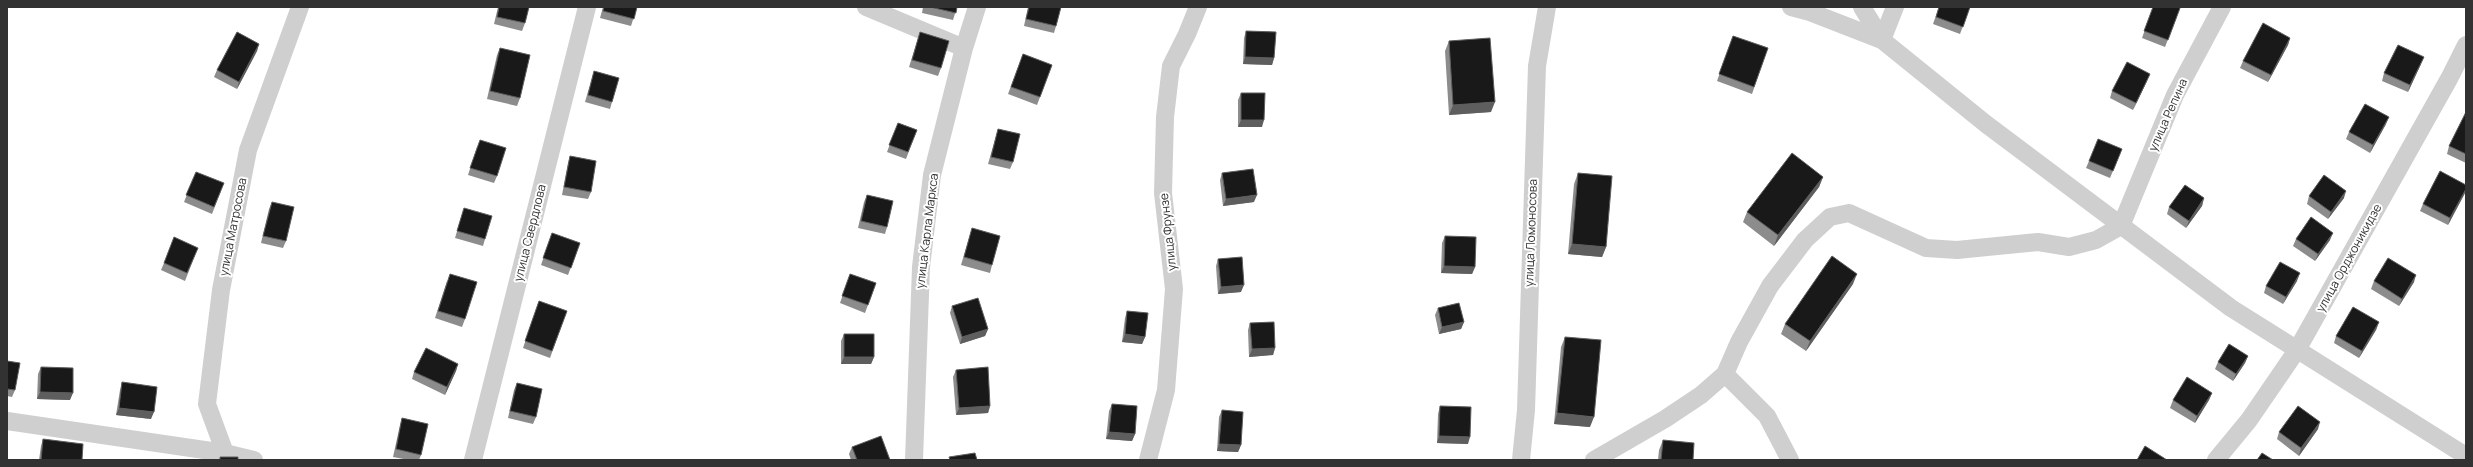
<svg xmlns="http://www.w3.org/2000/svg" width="2473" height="467" viewBox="0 0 2473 467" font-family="Manrope,sans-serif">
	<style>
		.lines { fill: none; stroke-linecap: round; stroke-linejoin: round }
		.street { stroke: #cfcfcf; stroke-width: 18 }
		.wall { fill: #8c8c8c }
		.shaded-wall { fill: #5e5e5e }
		.building { fill: #191919; stroke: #5e5e5e }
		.labels { text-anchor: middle; stroke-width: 4; stroke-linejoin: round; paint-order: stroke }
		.street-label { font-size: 12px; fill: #323232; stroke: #fff }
	</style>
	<rect width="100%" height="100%" fill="#fff"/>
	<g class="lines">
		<!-- street -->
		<path class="street" d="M866,7L964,48
			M1791,7L1810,12L1882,40L1895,7
			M1862,7L1882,40L1986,124L2231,308L2466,456
			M1725,374L1767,416L1790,460
			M7,421L225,453L254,460
			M225,453L207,404L221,290L248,150L300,7
			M473,460L587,7
			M914,460L921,267L932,175L964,48L977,7
			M1148,460L1166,390L1174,289L1163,193L1165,117L1171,66L1187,34L1198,7
			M1521,460L1526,410L1537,66L1547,7
			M1594,460L1665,419L1701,395L1725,374L1739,342L1770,286L1805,240L1830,217L1849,213L1926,248L1957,250L2038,242L2069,247L2096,240L2121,226L2175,95L2222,7
			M2216,460L2249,420L2297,350L2450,77L2466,45"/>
	</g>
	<!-- wall -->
	<path class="wall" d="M498,7H529L525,23L522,31L494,24Z
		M603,7H637L631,26L600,18Z
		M923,7H957L953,20L922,13Z
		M1028,7H1061L1056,26L1054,33L1024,26Z
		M1939,7H1970L1960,34L1933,24Z
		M2153,7L2180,8L2165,47L2142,38Z
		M1246,31L1274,58L1272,65L1243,64L1244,38Z
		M920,32L941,68L938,76L909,67Z
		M1733,36L1768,48L1752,94L1717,81Z
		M2290,38L2288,45L2268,82L2240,68L2243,61Z
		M1449,41L1491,112L1449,115L1445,51Z
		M259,44L257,51L237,89L214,77L217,70Z
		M500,48L520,98L517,106L487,99L497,55Z
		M1023,54L1052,65L1037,105L1008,94Z
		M2421,64L2408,92L2382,81L2384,73Z
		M594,71L612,102L610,109L585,102Z
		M2147,81L2133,110L2110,98L2112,91Z
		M1241,93L1262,127H1238V100Z
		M2466,112V163L2447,154L2449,146Z
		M898,123L917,130L906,159L887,152Z
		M2386,124L2370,153L2346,139L2349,132Z
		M998,129L1013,162L1010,169L988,164Z
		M477,147L497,176L494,183L468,175Z
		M2122,149L2110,178L2086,168L2089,161Z
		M570,156L591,192L588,199L562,195L568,163Z
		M196,172L221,191L212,214L184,202Z
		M1222,173L1254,202L1223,206L1220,180Z
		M1578,173L1606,247L1602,257L1568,254L1574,184Z
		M1823,177L1819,187L1774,246L1743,222L1747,212Z
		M2465,193L2448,225L2420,211L2423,204Z
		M867,195L887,227L885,234L858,228L864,202Z
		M2309,196L2344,198L2328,219L2307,204Z
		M2204,198L2202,206L2186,228L2167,214L2169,207Z
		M272,202L286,241L283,248L261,243L269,209Z
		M464,208L485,239L483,246L455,238Z
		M972,228L992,265L990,273L961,265Z
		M552,233L580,243L568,275L541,265Z
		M1445,236L1475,267L1472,274L1441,273L1442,243Z
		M2296,239L2330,240L2315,261L2293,246Z
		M198,248L185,281L161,270L164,263Z
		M1218,259L1241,292L1218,294L1216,266Z
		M850,274L876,283L865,313L840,303Z
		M447,281L465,319L462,327L435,318Z
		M2297,281L2283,304L2264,293L2266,286Z
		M2374,281L2414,282L2399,306L2371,289Z
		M1853,284L1806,351L1781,334L1785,324Z
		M539,301L567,311L550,358L523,348Z
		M952,306L988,329L985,336L960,344L950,313Z
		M1438,308L1464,322L1461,329L1439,334L1435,315Z
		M1127,311L1145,337L1142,344L1122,342L1125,318Z
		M2379,322L2376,330L2359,358L2334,343L2336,336Z
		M1250,323L1275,348L1273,355L1249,357L1248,330Z
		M844,334L874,357L871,364H841V341Z
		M1565,337L1590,427L1554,424L1561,347Z
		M2248,356L2245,363L2233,381L2215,369L2218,362Z
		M7,361L15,390L12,397L7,396Z
		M458,364L456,371L445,395L412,379L414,372Z
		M41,367L70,400L37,399L38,374Z
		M956,370L990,406L988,413L956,415L953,377Z
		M122,382L151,419L116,415L120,390Z
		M517,383L536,417L533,424L508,418L514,390Z
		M2212,393L2209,400L2195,423L2170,408L2173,400Z
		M1112,404L1135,434L1132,441L1106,439L1109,411Z
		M1440,406L1468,444L1437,443L1438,414Z
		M1222,410L1241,445L1238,452L1217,451L1219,417Z
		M402,418L421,455L419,460H409L393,457L400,425Z
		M2318,429L2299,456L2277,439L2279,432Z
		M43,439L82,460H39L41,446Z
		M1663,440L1693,460H1658L1659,450Z
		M852,447L890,460H851L849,454Z"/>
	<!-- shaded-wall -->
	<path class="shaded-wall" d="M2290,38L2288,45L2268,82L2271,75Z
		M259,44L257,51L237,89L239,82Z
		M1245,57L1274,58L1272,65L1243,64Z
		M2424,57L2421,64L2408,92L2410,85Z
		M2150,74L2147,81L2133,110L2136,103Z
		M1495,102L1491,112L1449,115L1453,105Z
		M2389,117L2386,124L2370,153L2373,145Z
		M1241,120H1264L1262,127H1238Z
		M1823,177L1819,187L1774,246L1778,235Z
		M2466,189L2465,193L2448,225L2450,218Z
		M2346,191L2344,198L2328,219L2331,212Z
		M1257,195L1254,202L1223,206L1226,199Z
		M2204,198L2202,206L2186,228L2189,221Z
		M2333,233L2330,240L2315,261L2318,254Z
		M1572,244L1606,247L1602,257L1568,254Z
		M1444,266L1475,267L1472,274L1441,273Z
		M2300,273L2297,281L2283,304L2286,297Z
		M1857,274L1853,284L1806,351L1810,341Z
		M2416,275L2414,282L2399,306L2402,299Z
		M1244,285L1241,292L1218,294L1221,287Z
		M1464,322L1461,329L1439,334L1442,327Z
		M2379,322L2376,330L2359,358L2362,351Z
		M988,329L985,336L960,344L962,337Z
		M1125,334L1145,337L1142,344L1122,342Z
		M1275,348L1273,355L1249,357L1252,349Z
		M2248,356L2245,363L2233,381L2236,374Z
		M844,357H874L871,364H841Z
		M458,364L456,371L445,395L447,387Z
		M40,392L73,393L70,400L37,399Z
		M2212,393L2209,400L2195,423L2197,416Z
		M990,406L988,413L956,415L959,408Z
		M119,408L154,412L151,419L116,415Z
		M1557,413L1594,417L1590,427L1554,424Z
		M2320,422L2318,429L2299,456L2301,448Z
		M1109,432L1135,434L1132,441L1106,439Z
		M1439,436L1470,437L1468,444L1437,443Z
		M1219,444L1241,445L1238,452L1217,451Z"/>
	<!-- building -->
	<path class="building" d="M499,7H529L525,23L497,17Z
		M604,7H637L634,19L603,11Z
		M930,7H957L956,13Z
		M1029,7H1061L1056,26L1026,19Z
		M1939,7H1970L1963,27L1936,17Z
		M2153,7H2178L2180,8L2168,40L2144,31Z
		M2263,23L2290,38L2271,75L2243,61Z
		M1246,31L1276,32L1274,58L1245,57Z
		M237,32L259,44L239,82L217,70Z
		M920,32L949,41L941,68L912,60Z
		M1733,36L1768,48L1754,87L1719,74Z
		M1490,38L1495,102L1453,105L1449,41Z
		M2398,45L2424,57L2410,85L2384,73Z
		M500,48L530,55L520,98L490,91Z
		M1023,54L1052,65L1040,97L1011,87Z
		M2127,62L2150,74L2136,103L2112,91Z
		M594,71L619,78L612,102L588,95Z
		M1241,93H1265L1264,120H1241Z
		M2365,104L2389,117L2373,145L2349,132Z
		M2466,112V154L2449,146Z
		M898,123L917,130L908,152L889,145Z
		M998,129L1020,134L1013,162L991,157Z
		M2098,139L2122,149L2113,171L2089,161Z
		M480,140L506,148L497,176L470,168Z
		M1792,153L1823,177L1778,235L1747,212Z
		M570,156L596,161L591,192L564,187Z
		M1253,169L1257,195L1226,199L1222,173Z
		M2440,171L2466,185V189L2450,218L2423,204Z
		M196,172L224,183L214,207L186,195Z
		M1578,173L1612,176L1606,247L1572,244Z
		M2324,175L2346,191L2331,212L2309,196Z
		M2185,185L2204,198L2189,221L2169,207Z
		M867,195L893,201L887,227L861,221Z
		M272,202L294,207L286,241L263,236Z
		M464,208L492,216L485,239L457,231Z
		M2311,217L2333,233L2318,254L2296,239Z
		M972,228L1000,236L992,265L964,257Z
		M552,233L580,243L571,268L543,258Z
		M1445,236L1476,237L1475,267L1444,266Z
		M174,237L198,248L187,273L164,263Z
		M1832,256L1857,274L1810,341L1785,324Z
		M1242,257L1244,285L1221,287L1218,259Z
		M2388,258L2416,275L2402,299L2374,281Z
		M2280,262L2300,273L2286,297L2266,286Z
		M450,274L477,282L465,319L438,311Z
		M850,274L876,283L868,305L842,296Z
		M978,298L988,329L962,337L952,306Z
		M539,301L567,311L552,351L525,341Z
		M1459,303L1464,322L1442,327L1438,308Z
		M2353,307L2379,322L2362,351L2336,336Z
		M1127,311L1148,313L1145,337L1125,334Z
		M1274,322L1275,348L1252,349L1250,323Z
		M844,334H874V357H844Z
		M1565,337L1601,340L1594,417L1557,413Z
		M2229,344L2248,356L2236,374L2218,362Z
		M426,348L458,364L447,387L414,372Z
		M7,361L20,363L15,390L7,389Z
		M41,367L73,368V393L40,392Z
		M988,367L990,406L959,408L956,370Z
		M2187,377L2212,393L2197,416L2173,400Z
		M122,382L157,387L154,412L119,408Z
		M517,383L542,389L536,417L510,411Z
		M1112,404L1137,406L1135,434L1109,432Z
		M1440,406L1471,407L1470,437L1439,436Z
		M2298,406L2320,422L2301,448L2279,432Z
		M1222,410L1243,412L1241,445L1219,444Z
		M402,418L428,424L421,455L396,449Z
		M881,436L890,460H857L852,447Z
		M43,439L83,444L82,460H41Z
		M1663,440L1694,443L1693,460H1661Z
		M2145,446L2167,460H2137Z
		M975,453L977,460H950L949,457Z
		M2262,453L2273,460H2257Z
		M220,457H238V460H220Z"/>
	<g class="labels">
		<!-- street labels -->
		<g class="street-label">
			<text transform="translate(2168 115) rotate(-66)" y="4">улица Репина</text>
			<text transform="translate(233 227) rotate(-79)" y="4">улица Матросова</text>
			<text transform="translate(927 231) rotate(-83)" y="4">улица Карла Маркса</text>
			<text transform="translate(1168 232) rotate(-96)" y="4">улица Фрунзе</text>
			<text transform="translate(530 233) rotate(-76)" y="4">улица Свердлова</text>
			<text transform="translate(1531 233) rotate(-88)" y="4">улица Ломоносова</text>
			<text transform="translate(2349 258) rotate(-61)" y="4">улица Орджоникидзе</text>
		</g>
	</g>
	<!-- border -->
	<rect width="2473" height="467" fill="none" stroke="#323232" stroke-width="16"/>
</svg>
